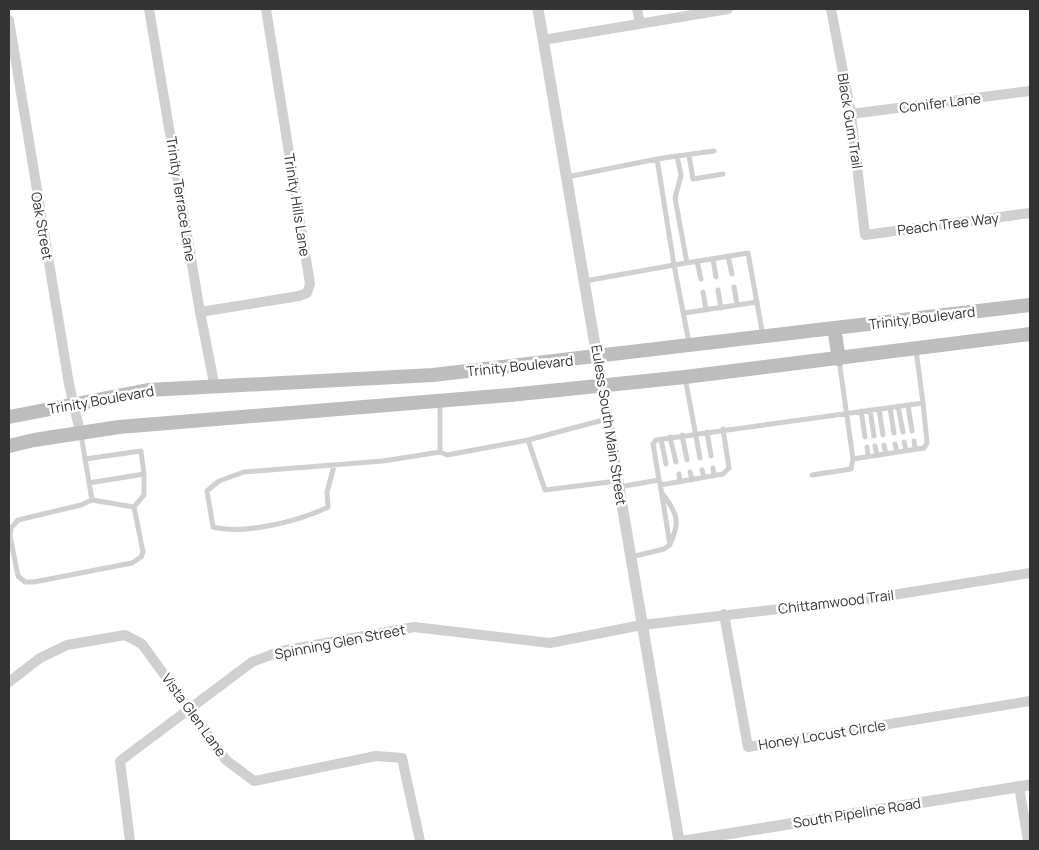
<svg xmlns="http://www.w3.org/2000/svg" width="1039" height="850" viewBox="0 0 1039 850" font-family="Manrope,sans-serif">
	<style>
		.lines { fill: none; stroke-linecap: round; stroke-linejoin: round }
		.service { stroke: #d0d0d0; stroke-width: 5 }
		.minor { stroke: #d0d0d0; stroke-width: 10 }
		.tertiary { stroke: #d0d0d0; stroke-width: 11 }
		.secondary { stroke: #bdbdbd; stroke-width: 14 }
		.labels { text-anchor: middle; stroke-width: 5; stroke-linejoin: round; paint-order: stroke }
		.street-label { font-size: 14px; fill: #333; stroke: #fff }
	</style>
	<rect width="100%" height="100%" fill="#fff"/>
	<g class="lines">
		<!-- service -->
		<path class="service" d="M689,155L693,179L723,174
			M677,156L714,151
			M657,159L677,156L681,175L675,198L687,263
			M567,177L657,159L674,265L748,253L763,336
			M728,256L732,274
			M713,259L716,277
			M697,261L701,279
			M585,281L674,265L689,343
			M734,287L737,305
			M718,290L721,308
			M703,292L706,310
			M684,313L757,302
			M839,360L853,459L924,448L927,443L923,403
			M685,377L700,458
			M440,403V452L447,455L528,440L545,490L617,481
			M908,405L912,431
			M898,406L903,432
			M890,408L894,433
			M879,409L883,435
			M870,410L874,436
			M861,411L865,437
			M707,432L711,456
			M81,435L92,500L81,505L18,520L11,528L10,536L18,576L25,582H34L132,563L141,557L143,552L134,507L92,500
			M682,435L687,460
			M670,437L676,462
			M661,439L666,464
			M528,440L607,419
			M914,441L915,449
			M904,442L906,450
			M895,444L897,452
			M884,445L886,454
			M875,446L877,455
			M867,447L868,456
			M85,459L141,451L144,474L89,483
			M334,466L327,492L328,507C300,521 244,535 213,527L207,491L219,481L244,472L383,461L440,452
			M713,468L714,476
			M702,470L704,477
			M690,472L692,480
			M679,474L680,482
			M812,475L851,469L853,459
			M660,485L723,474L729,468L723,429
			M619,487L659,480L653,444L656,440L923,403L916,350
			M662,493C677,513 681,521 670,544
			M134,507L144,495V474
			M631,557L664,549L670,545L660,483"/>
		<!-- minor -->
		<path class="minor" d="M149,9L200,312L215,388
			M637,9L640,23
			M831,9L851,114L865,235L1030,213
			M9,20L69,384L80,432
			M543,40L728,9
			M851,114L1030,91
			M200,312L299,296L307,293L310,284L266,9
			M724,614L748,747L1030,701
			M9,682L40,658L67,645L125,635L142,644L226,760L254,781L376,756L402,758L420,841
			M1019,786L1028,841
			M130,841L120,761L252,662L281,651L414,627L550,643L642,625L874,598L1030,573"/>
		<!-- tertiary -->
		<path class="tertiary" d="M538,9L679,841
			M684,841L1030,785"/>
		<!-- secondary -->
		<path class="secondary" d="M834,328L839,359
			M9,417L148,390L433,375L1030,305
			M9,446L34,440L119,427L510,395L685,377L1030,334"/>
	</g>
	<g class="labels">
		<!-- street labels -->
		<g class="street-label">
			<text transform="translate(940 103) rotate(-7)" y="5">Conifer Lane</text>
			<text transform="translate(850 121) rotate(81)" y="5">Black Gum Trail</text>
			<text transform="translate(181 199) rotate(81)" y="5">Trinity Terrace Lane</text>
			<text transform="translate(297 205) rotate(81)" y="5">Trinity Hills Lane</text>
			<text transform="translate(948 224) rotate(-7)" y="5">Peach Tree Way</text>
			<text transform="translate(42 226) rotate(80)" y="5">Oak Street</text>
			<text transform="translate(922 318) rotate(-7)" y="5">Trinity Boulevard</text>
			<text transform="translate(520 366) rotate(-6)" y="5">Trinity Boulevard</text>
			<text transform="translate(101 400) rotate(-10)" y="5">Trinity Boulevard</text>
			<text transform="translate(609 425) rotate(81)" y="5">Euless South Main Street</text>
			<text transform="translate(836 602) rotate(-7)" y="5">Chittamwood Trail</text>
			<text transform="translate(340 642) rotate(-11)" y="5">Spinning Glen Street</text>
			<text transform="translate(194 715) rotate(54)" y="5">Vista Glen Lane</text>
			<text transform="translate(822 735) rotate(-9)" y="5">Honey Locust Circle</text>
			<text transform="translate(857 813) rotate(-9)" y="5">South Pipeline Road</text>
		</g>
	</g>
	<!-- border -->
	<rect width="1039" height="850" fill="none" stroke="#333333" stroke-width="20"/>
</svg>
